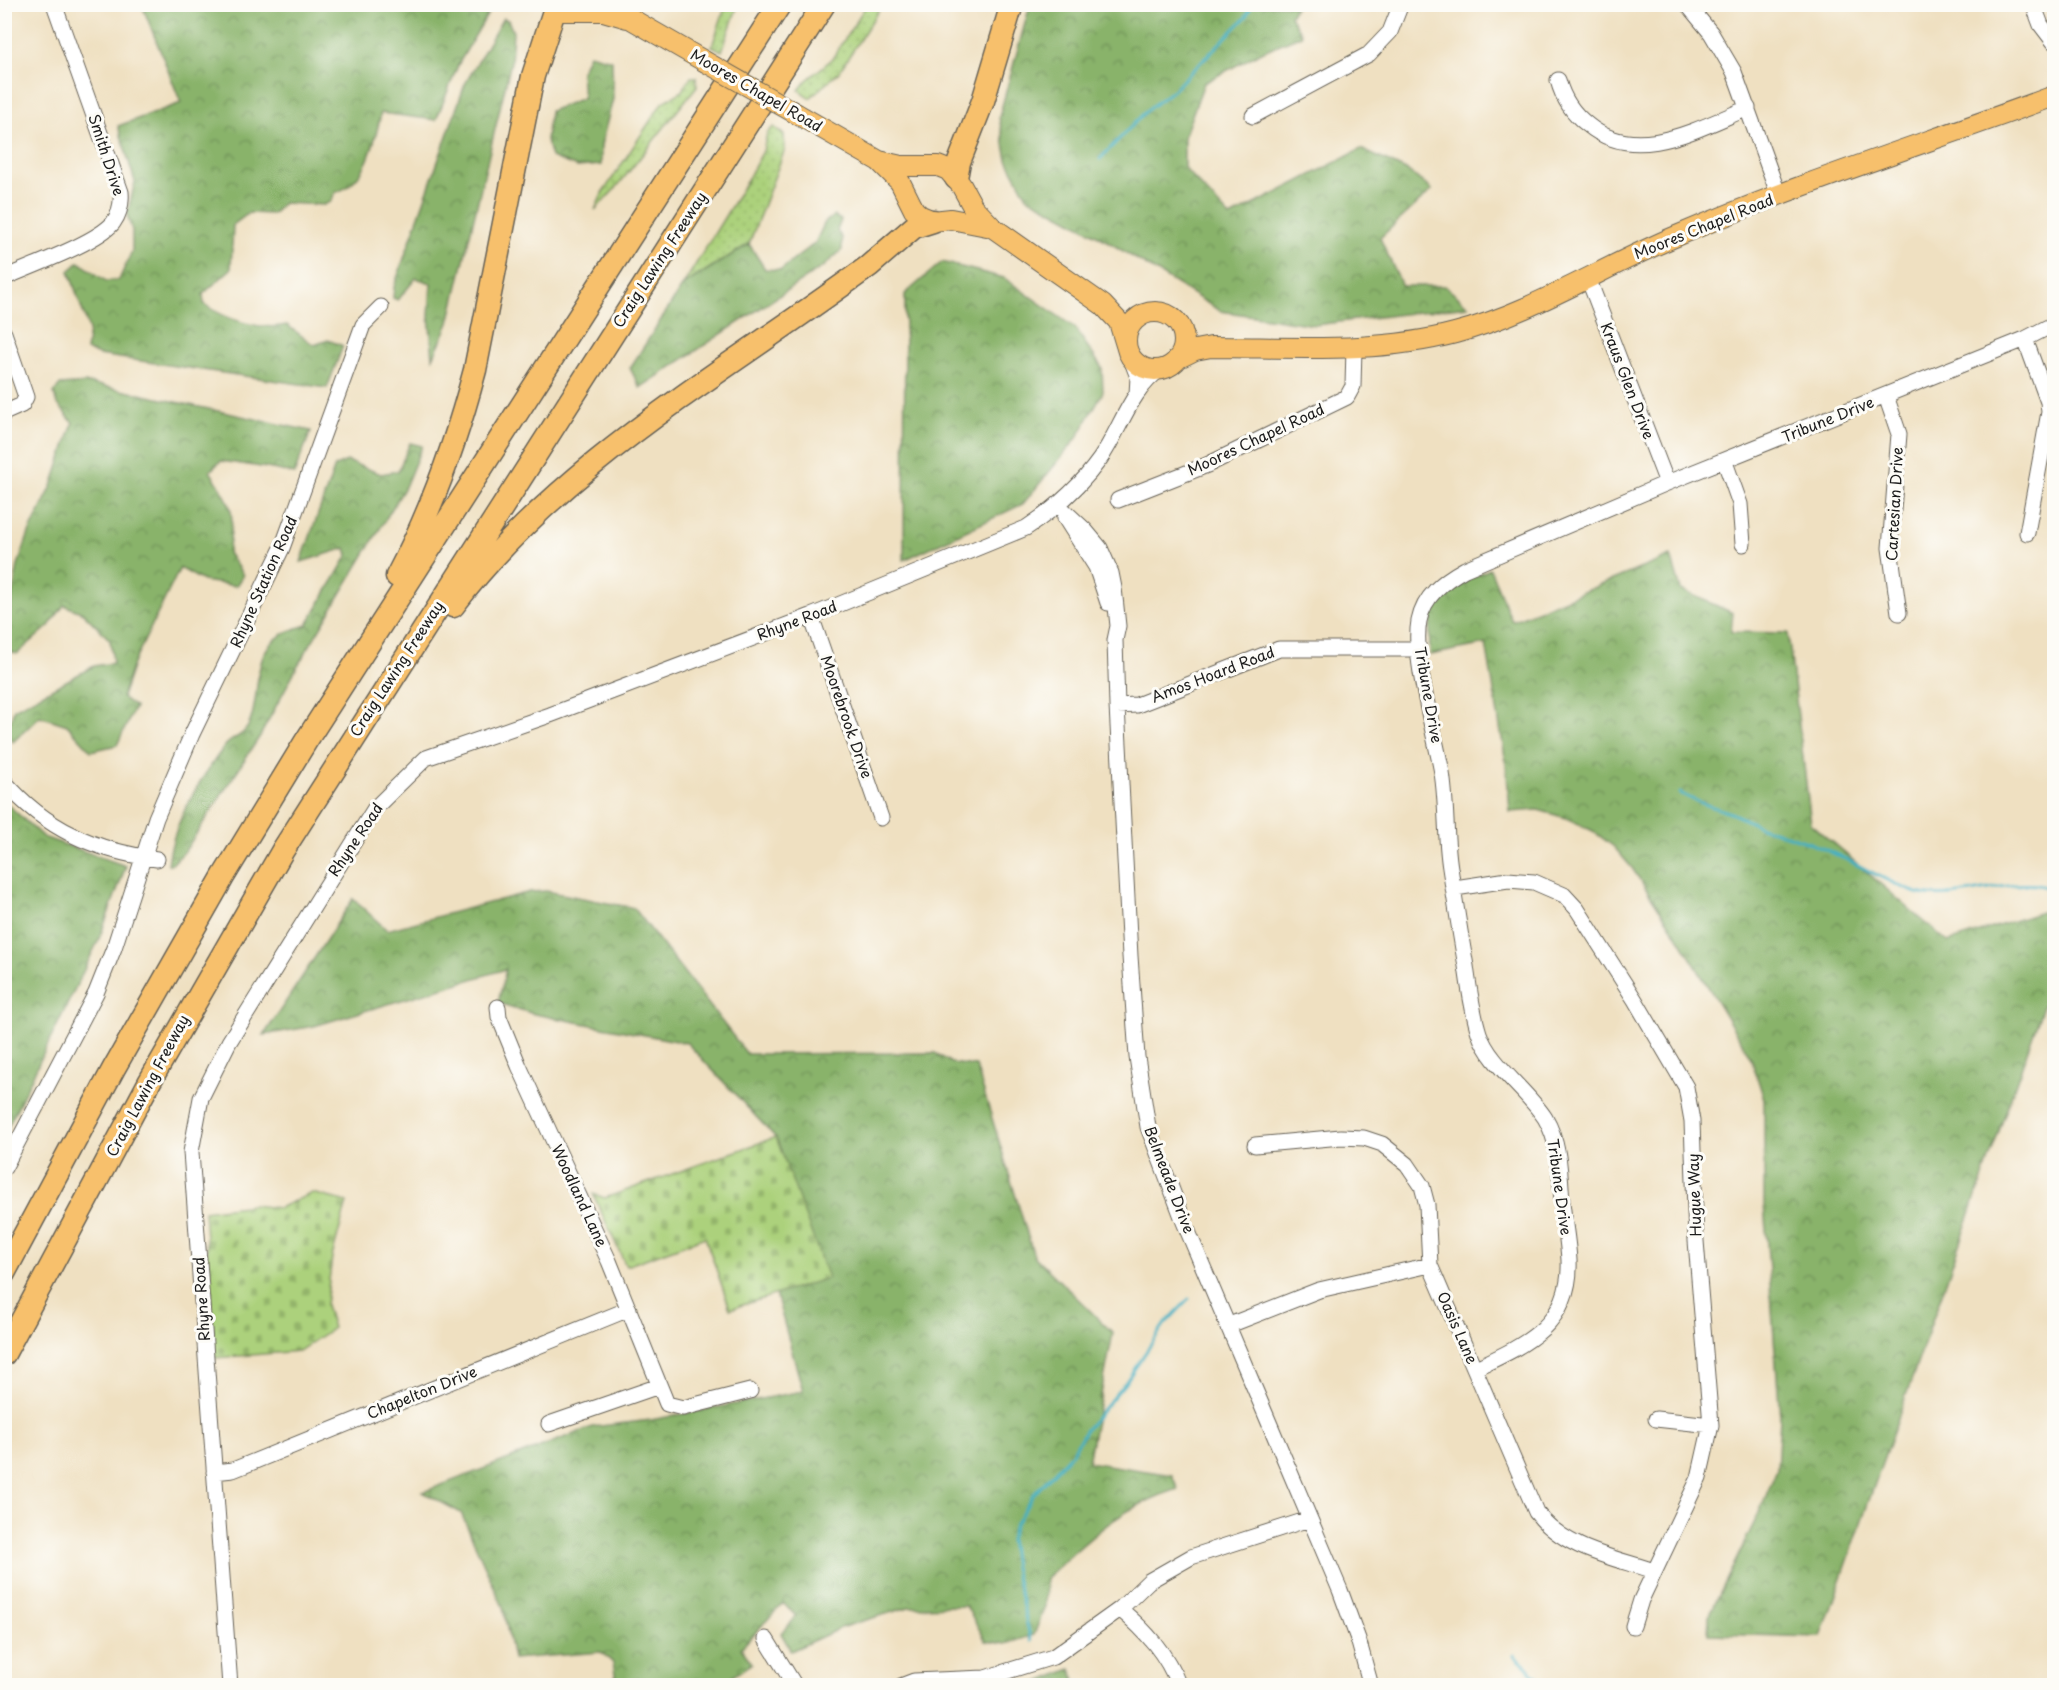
<svg xmlns="http://www.w3.org/2000/svg" width="2059" height="1690" viewBox="0 0 2059 1690" font-family="'Playpen Sans',sans-serif">
	<style>
		.grass { fill: url(#grass-dots); stroke: #64764c; stroke-width: 1.5 }
		.forest { fill: url(#forest-crowns); stroke: #526844; stroke-width: 1.5 }
		.cemetery { fill: url(#cemetery-stones); stroke: #64764c; stroke-width: 1.5 }
		.lines { fill: none; stroke-linecap: round; stroke-linejoin: round }
		.stream { stroke: #44b0c2; stroke-width: 3 }
		.minor-casing { stroke: #666156; stroke-width: 17 }
		.major-casing { stroke: #666156; stroke-width: 22 }
		.highway-casing { stroke: #666156; stroke-width: 25 }
		.minor { stroke: #fff; stroke-width: 15 }
		.major { stroke: #f7c06c; stroke-width: 20 }
		.highway { stroke: #f7c06c; stroke-width: 22 }
		.major-bridge-casing { stroke: #666156; stroke-width: 22; stroke-linecap: butt }
		.major-bridge { stroke: #f7c06c; stroke-width: 20 }
		.labels { text-anchor: middle; stroke-width: 6; stroke-linejoin: round; paint-order: stroke }
		.street-label { font-size: 15px; fill: #1c1c1c; stroke: #fdfcf7 }
	</style>
	<defs>
		<pattern id="grass-dots" width="8" height="8" patternUnits="userSpaceOnUse" patternTransform="scale(1.5)"><rect width="8" height="8" fill="#acd17b"/><path d="M2 2h.1M6 6h.1" fill="none" stroke="#93b36a" stroke-width="1.8" stroke-linecap="round"/></pattern>
		<pattern id="forest-crowns" width="20" height="18" patternUnits="userSpaceOnUse" patternTransform="scale(1.5)"><rect width="20" height="18" fill="#89b36b"/><path d="M2 6a3 3 0 1 1 6 0M12 15a3 3 0 1 1 6 0" fill="none" stroke="#6f9157"/></pattern>
		<pattern id="cemetery-stones" width="16" height="16" patternUnits="userSpaceOnUse" patternTransform="scale(1.5)"><rect width="16" height="16" fill="#acd17b"/><path d="M2 7V4a2 2 0 0 1 4 0v3zM10 15v-3a2 2 0 0 1 4 0v3z" fill="#93b36a"/></pattern>
	</defs>
	<rect width="100%" height="100%" fill="#fdfcf7"/>
	<filter id="ink" filterUnits="userSpaceOnUse"><feTurbulence type="fractalNoise" baseFrequency=".0167" numOctaves="2"/><feDisplacementMap in="SourceGraphic" scale="12" xChannelSelector="R" yChannelSelector="G"/><feConvolveMatrix kernelMatrix="1 2 1 2 8 2 1 2 1" color-interpolation-filters="sRGB"/></filter>
	<filter id="wash" filterUnits="userSpaceOnUse"><feTurbulence type="fractalNoise" baseFrequency=".008" numOctaves="4" result="noise"/><feDisplacementMap in="SourceGraphic" scale="24" xChannelSelector="R" yChannelSelector="G"/><feGaussianBlur stdDeviation="1.35" result="paint"/><feColorMatrix in="noise" values="0 0 0 0 0 0 0 0 0 0 0 0 0 0 0 0 0 1.4 0 .05"/><feComposite in="paint" operator="in"/></filter>
	<g filter="url(#wash)">
		<rect width="100%" height="100%" fill="#efe0c1"/>
		<!-- grass -->
		<path class="grass" d="M867,4L882,5L839,72L810,98L799,90L807,80L832,59Z
			M726,5H738L722,51L712,46Z
			M691,77H696L697,86L616,188L595,210L602,194L662,103L681,92Z
			M774,127L784,135L785,149L749,244L683,285L746,182L763,151L767,133Z"/>
		<!-- forest -->
		<path class="forest" d="M142,5H493L459,63L436,120L381,113C374,144 368,181 335,193L331,201L324,205L283,203L273,214L249,213L233,225L231,269L203,294L204,304C225,319 260,331 287,325L314,345L328,340L343,346L327,388L99,355L86,350L89,330L69,271L79,262L106,281L119,280L132,251V230L127,215L135,182L118,126L181,103Z
			M1030,5H1296L1290,16L1302,35L1261,52L1204,83L1184,137V168L1230,217L1361,149L1408,171L1432,190L1380,238L1402,286H1445L1468,306L1315,325L1220,311L1102,238L1027,197L1007,160L999,117Z
			M503,18L508,20L513,32L511,62L449,323L433,358L429,316L431,283L416,278L398,300L393,298L394,287L465,84Z
			M589,54L612,60L613,99L601,145V165L577,167L551,157L546,140L550,111L583,98L581,72Z
			M834,216L841,220L837,231L842,238V250L824,266L640,388L630,368L683,285L749,244L765,269L781,270L815,243L825,222Z
			M942,262L1004,278L1075,328L1102,368L1103,392L1077,438L1023,504L904,560L905,294Z
			M88,383L311,431L294,474C270,467 246,465 221,461L210,471C234,508 235,509 228,553L243,575L236,586L203,581L180,568L133,664L122,697L135,707L117,745L91,751L67,725L40,716L13,742L6,735L14,709L94,666L113,663L110,640L83,613L64,605L49,626L17,654L9,651L4,641L18,565L29,533L52,486L73,423L56,402L54,393L60,385Z
			M410,443L422,446L405,487L298,665L260,736L185,851L172,864H168C173,822 199,780 225,746C233,736 244,738 250,722C259,699 254,668 268,647C278,634 293,629 307,625L348,555L346,548L301,562L335,466L347,461L381,474L398,471Z
			M1671,556L1681,590L1733,613L1731,632L1788,633L1811,824L1948,942L2054,908V975L1821,1637L1708,1634L1709,1616L1758,1515L1777,1469L1780,1417L1764,1204V1099L1751,1058L1680,940L1632,868L1614,847L1593,831L1566,818L1538,810L1510,812L1506,763L1486,644L1430,655C1427,598 1440,591 1490,569L1512,621Z
			M5,802L43,837L126,866L99,939L5,1133Z
			M546,891L634,908L747,1054L935,1053L951,1063L976,1066L1034,1256L1113,1333L1088,1462L1172,1475L1178,1489C1118,1508 1091,1537 1046,1578L1045,1606L1034,1635L1006,1644L986,1641L966,1606L909,1607L843,1627L791,1651L781,1633L796,1616L783,1603L741,1648L752,1663L720,1685H617L613,1663L601,1652L513,1659L503,1607L461,1513L423,1492L592,1427L651,1420L803,1391L776,1294L827,1278L776,1138L687,1043L534,1014L498,1003L506,969L314,1026L264,1035L353,899L387,930L530,892Z
			M1071,1669L1077,1685H1032Z"/>
		<!-- cemetery -->
		<path class="cemetery" d="M776,1137L828,1278L730,1309L705,1237L626,1266L593,1194L605,1198Z
			M312,1193L347,1202L332,1257L326,1305L333,1328L299,1351L215,1358L204,1211L252,1205L279,1208Z"/>
		<g class="lines">
			<!-- stream -->
			<path class="stream" d="M1100,159L1147,110L1173,90L1246,17L1252,4
				M1680,793C1695,802 1707,805 1722,810C1737,814 1750,823 1764,828C1780,833 1796,838 1812,844C1846,857 1877,877 1911,891C1952,908 2019,871 2054,890
				M1031,1641L1014,1567L1010,1539L1015,1525L1033,1495L1073,1452L1084,1432L1125,1383L1164,1325L1189,1299
				M1514,1655L1547,1686"/>
		</g>
	</g>
	<g filter="url(#ink)">
		<g class="lines">
			<!-- minor casing -->
			<g class="minor-casing">
				<path id="minor" d="M1687,4L1711,33L1734,72L1779,196
					M2033,4L2041,25L2054,42
					M1558,80C1563,99 1572,113 1588,125C1636,165 1699,128 1748,108
					M1253,116L1369,54L1390,32L1401,4
					M4,278C31,266 96,243 113,223C120,213 122,203 121,192L54,4
					M1588,278L1667,483
					M4,333L26,397L22,405L4,413
					M2025,339L2048,402L2049,412L2027,533
					M1129,354L1138,377L1137,394
					M1886,396L1899,434L1890,548L1899,613
					M1725,462L1740,504L1743,544
					M1118,500L1207,465L1347,397L1353,386L1354,348
					M1058,505L1085,530L1100,548L1111,573L1114,588L1118,626L1115,640L1117,706L1130,956L1137,1057L1148,1127L1184,1222L1340,1590L1358,1639L1371,1686
					M1065,518L1096,567L1108,603
					M811,616L881,818
					M1117,706L1137,705L1279,649H1418
					M4,781C45,829 96,851 157,859
					M1455,888L1508,880L1534,882L1564,895L1577,909L1635,1000L1686,1087L1692,1121L1696,1241L1711,1425L1699,1478L1641,1600L1633,1626
					M498,1007L499,1017L519,1066L609,1261L667,1404L683,1408L750,1391
					M1255,1145L1341,1137L1364,1138L1382,1144L1407,1164L1422,1186L1427,1205L1430,1265L1536,1512C1564,1549 1612,1557 1654,1571
					M4,1168L96,993L114,948L156,818L192,734L282,548L363,325L381,307
					M1227,1326L1319,1290L1430,1265
					M1476,1368C1525,1345 1572,1324 1569,1260C1568,1241 1564,1221 1562,1202C1560,1174 1560,1143 1545,1118C1527,1090 1489,1064 1479,1033C1472,1011 1469,988 1466,966C1460,933 1455,900 1450,868C1445,837 1447,804 1442,773C1435,733 1412,658 1419,621C1424,596 1443,581 1465,569L1667,483L2025,339L2054,324
					M1656,1419L1711,1425
					M549,1424L659,1386
					M214,1472L233,1470L629,1309
					M1120,1609C1146,1631 1167,1654 1179,1686
					M766,1639L795,1686
					M230,1686L191,1152L201,1098L229,1042L375,808L426,758L550,715L811,616L1026,528C1055,509 1080,487 1100,459C1121,429 1130,390 1161,369
					M901,1686L914,1681L985,1678L1053,1657L1120,1609L1149,1581L1191,1557L1309,1519"/>
			</g>
			<!-- major casing -->
			<g class="major-casing">
				<path id="major" d="M552,4L561,11H603L627,18
					M614,4L633,20L704,61
					M797,114L879,161L900,182L914,210L921,216L933,221L951,219L992,227
					M879,161L901,166H938L948,170L961,185L973,207L992,227L1103,305L1119,322L1126,345
					M1126 341a29 29 0 1 1 58 0a29 29 0 1 1-58 0Z
					M1177,359L1195,350L1211,347C1292,347 1376,354 1455,333C1534,312 1604,266 1679,235C1802,182 1930,142 2054,96"/>
			</g>
			<!-- highway casing -->
			<g class="highway-casing">
				<path id="highway" d="M956,178L959,162L983,101L1012,4
					M397,576C432,510 456,442 475,370L533,76L555,8
					M453,606C562,462 725,372 869,266L914,227L933,221
					M4,1273L114,1068L223,877L306,741L780,4
					M4,1354L150,1081L283,850L824,4"/>
			</g>
			<!-- minor -->
			<use href="#minor" class="minor"/>
			<!-- major -->
			<use href="#major" class="major"/>
			<!-- highway -->
			<use href="#highway" class="highway"/>
			<!-- major-bridge casing -->
			<g class="major-bridge-casing">
				<path id="major-bridge" d="M704,61L797,114"/>
			</g>
			<!-- major-bridge -->
			<use href="#major-bridge" class="major-bridge"/>
		</g>
	</g>
	<g class="labels">
		<!-- street labels -->
		<g class="street-label">
			<text transform="translate(756 91) rotate(30)" y="5">Moores Chapel Road</text>
			<text transform="translate(106 155) rotate(72)" y="5">Smith Drive</text>
			<text transform="translate(1704 227) rotate(-22)" y="5">Moores Chapel Road</text>
			<text transform="translate(660 260) rotate(-57)" y="5">Craig Lawing Freeway</text>
			<text transform="translate(1627 381) rotate(69)" y="5">Kraus Glen Drive</text>
			<text transform="translate(1828 420) rotate(-22)" y="5">Tribune Drive</text>
			<text transform="translate(1256 440) rotate(-25)" y="5">Moores Chapel Road</text>
			<text transform="translate(1895 504) rotate(-87)" y="5">Cartesian Drive</text>
			<text transform="translate(264 582) rotate(-66)" y="5">Rhyne Station Road</text>
			<text transform="translate(797 621) rotate(-21)" y="5">Rhyne Road</text>
			<text transform="translate(397 669) rotate(-57)" y="5">Craig Lawing Freeway</text>
			<text transform="translate(1213 675) rotate(-21)" y="5">Amos Hoard Road</text>
			<text transform="translate(1428 695) rotate(80)" y="5">Tribune Drive</text>
			<text transform="translate(846 717) rotate(71)" y="5">Moorebrook Drive</text>
			<text transform="translate(356 840) rotate(-56)" y="5">Rhyne Road</text>
			<text transform="translate(148 1086) rotate(-62)" y="5">Craig Lawing Freeway</text>
			<text transform="translate(1169 1180) rotate(69)" y="5">Belmeade Drive</text>
			<text transform="translate(1559 1187) rotate(82)" y="5">Tribune Drive</text>
			<text transform="translate(1695 1195) rotate(-92)" y="5">Hugue Way</text>
			<text transform="translate(579 1196) rotate(65)" y="5">Woodland Lane</text>
			<text transform="translate(202 1299) rotate(-94)" y="5">Rhyne Road</text>
			<text transform="translate(1457 1328) rotate(66)" y="5">Oasis Lane</text>
			<text transform="translate(422 1393) rotate(-22)" y="5">Chapelton Drive</text>
		</g>
	</g>
	<!-- margin -->
	<rect width="2059" height="1690" fill="none" stroke="#fdfcf7" stroke-width="24"/>
</svg>
